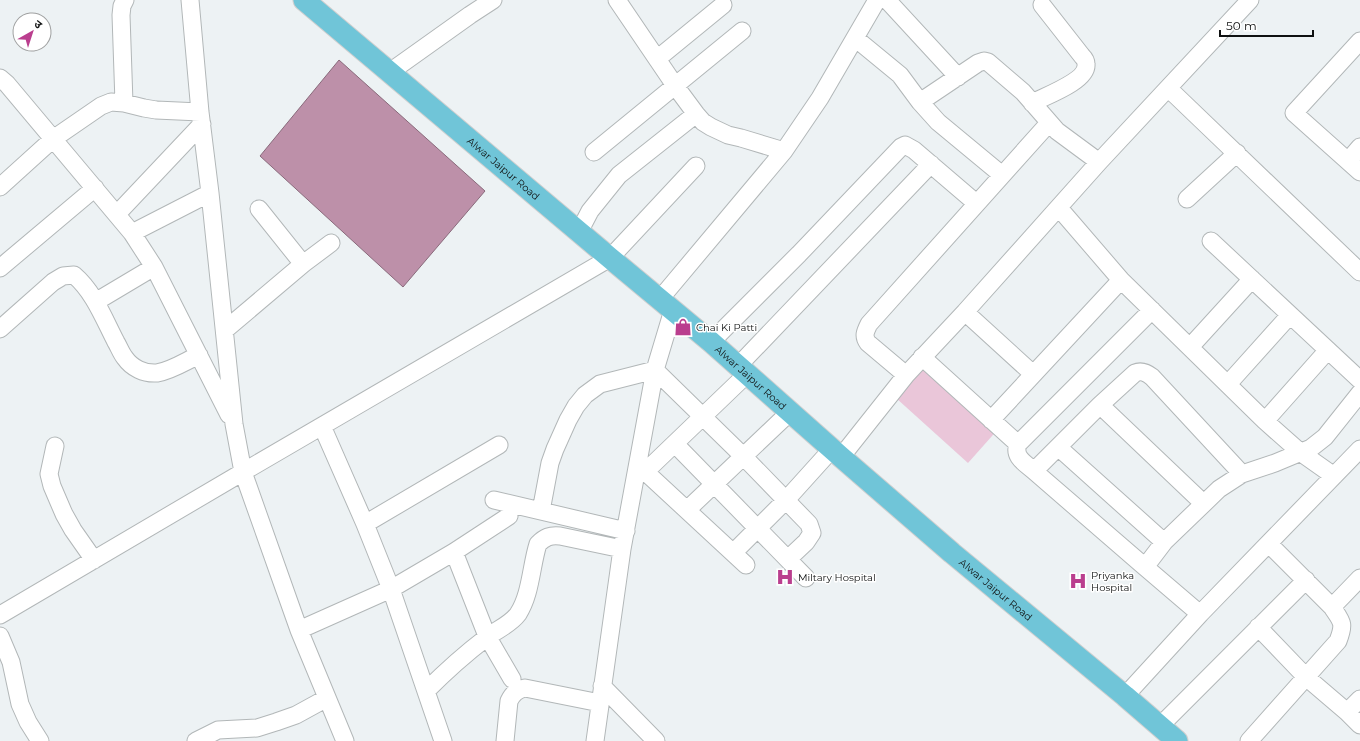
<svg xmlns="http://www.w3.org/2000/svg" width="1360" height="741" viewBox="0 0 1360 741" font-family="Montserrat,'Noto Sans Devanagari',sans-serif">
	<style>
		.green { fill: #eac6d9 }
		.water { fill: #bd90a9; stroke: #896a7b }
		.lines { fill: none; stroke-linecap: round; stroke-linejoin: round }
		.minor-casing { stroke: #b2b7b8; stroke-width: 19 }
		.major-casing { stroke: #cfcfcf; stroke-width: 23 }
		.minor { stroke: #fff; stroke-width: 17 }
		.major { stroke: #70c5d8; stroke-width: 21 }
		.labels { text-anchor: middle; stroke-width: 3; stroke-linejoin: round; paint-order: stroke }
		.street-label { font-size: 10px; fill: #0f1111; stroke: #fff }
		.poi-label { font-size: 10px; fill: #0f1111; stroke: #fff; text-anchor: start }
	</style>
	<rect width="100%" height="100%" fill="#edf2f4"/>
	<!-- green -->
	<path class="green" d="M928,362L1000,427L968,463L896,398Z"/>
	<!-- water -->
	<path class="water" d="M339,60L485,191L403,287L260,156Z"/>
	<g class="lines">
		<!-- minor casing -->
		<g class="minor-casing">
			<path id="minor" d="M617,0L676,87L696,114L703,122L711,127L728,135L741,138L784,151
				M887,0L958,77
				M855,38L900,75L920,102L938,122L1002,175
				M1360,41L1294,113L1360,172
				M657,59L723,5
				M390,72L470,15L493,0
				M0,78L7,84L132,233L154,267L229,415
				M1168,88L1360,272
				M920,102L978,63L984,61L988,62L1023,92L1057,131L1099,162
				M124,103L121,15L122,6L125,0
				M1032,103C1045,96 1088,81 1086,64C1086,61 1084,58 1082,56L1042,5
				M594,152L742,31
				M1348,161L1360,147
				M0,187L53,139L101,106L111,102L124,103L144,108L156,110L200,112
				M1187,199L1237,153
				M1059,208L1121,280L1265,421L1300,452L1334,476
				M259,209L303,264
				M117,214L202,124
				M579,232L590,211L619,175L696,114
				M132,233L210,193
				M1211,241L1360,380
				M0,268L95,188
				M102,298L154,267
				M660,299L784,151L820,98L877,0
				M1152,310L1018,444C1013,457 1025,463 1034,471L1145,567L1164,542L1219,489L1242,474L1275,463L1311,448L1325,437L1360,393
				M965,312L1033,374
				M0,329L53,282L63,276L74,275C94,292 104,319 116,342C119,347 121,353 125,358C132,368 144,374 157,373C171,371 186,361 199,355
				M225,330L303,264L331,243
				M711,342L799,254L901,147L905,145L914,150L976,203
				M1190,347L1252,279
				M922,357L1018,444
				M738,366L931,164
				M906,375L868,343C863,336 865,332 869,324L1049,123
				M1228,384L1290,315
				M1100,405L1203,503
				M991,420L1121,280
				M1265,421L1328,350
				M322,426L365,524L391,589L443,741
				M675,444L806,578
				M55,446L49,474L52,486L64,514L73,530L94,560
				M1058,447L1164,542
				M841,457L906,375L965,312L1099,162L1250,0
				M638,465L746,565
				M646,471L747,374
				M1034,471L1100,405L1135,373C1142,370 1147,373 1152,377L1242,474
				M494,500L626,531
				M687,510L790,412
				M541,511L550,463L555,449L568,420L576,406L585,395L600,384L655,370L743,456L809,524L812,533L806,542L788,559
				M365,524L499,445
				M454,552L487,636L512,679
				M733,553L786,500L832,449
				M1145,567L1200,614
				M1332,607L1360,578
				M0,615L243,472L234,424L210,193L200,112L190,0
				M1258,627L1306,677L1347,712L1360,725
				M299,630L391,589L454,552L509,516
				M0,636L11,662L20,704L28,722L40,741
				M602,686L656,741
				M426,691C445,672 465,654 486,638C496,630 510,625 518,614C531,594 531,566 538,544C545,537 550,535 560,536L622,549
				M1125,696L1200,614L1360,449
				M1347,712L1360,699
				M1160,726L1306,580
				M196,741L218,730L257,728L276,722L296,715L327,698
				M345,741L299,630L243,472L610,258L696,166
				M505,741L509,701C513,693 517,690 525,688L600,703
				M595,741L622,549L655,370L673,310
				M1249,741L1338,641C1345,623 1342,622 1332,607L1269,544"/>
		</g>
		<!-- major casing -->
		<g class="major-casing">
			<g id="major">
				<path id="s1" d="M304,0L610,258L711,342L841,457L952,553L1125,696L1177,741"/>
			</g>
		</g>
		<!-- minor -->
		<use href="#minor" class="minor"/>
		<!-- major -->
		<use href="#major" class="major"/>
	</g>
	<!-- icons -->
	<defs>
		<g id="shop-bare" transform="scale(1.38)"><path d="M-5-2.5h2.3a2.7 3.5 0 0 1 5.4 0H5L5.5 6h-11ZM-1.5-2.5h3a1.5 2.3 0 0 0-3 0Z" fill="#ba3e8e" stroke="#fff" stroke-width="2.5" paint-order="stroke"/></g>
		<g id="hospital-bare" transform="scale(1.38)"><path d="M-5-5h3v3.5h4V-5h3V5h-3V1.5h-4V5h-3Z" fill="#ba3e8e" stroke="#fff" stroke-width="2.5" paint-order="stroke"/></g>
	</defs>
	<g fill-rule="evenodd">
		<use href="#shop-bare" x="683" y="327"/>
		<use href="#hospital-bare" x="785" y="577"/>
		<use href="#hospital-bare" x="1078" y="581"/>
	</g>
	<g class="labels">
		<!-- street labels -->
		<g class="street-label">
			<text dy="4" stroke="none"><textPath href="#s1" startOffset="261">Alwar Jaipur Road</textPath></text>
			<text dy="4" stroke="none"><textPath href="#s1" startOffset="585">Alwar Jaipur Road</textPath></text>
			<text dy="4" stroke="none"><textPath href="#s1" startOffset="909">Alwar Jaipur Road</textPath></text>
		</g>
		<!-- poi labels -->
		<g class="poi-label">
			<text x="696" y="331">Chai Ki Patti</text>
			<text x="1091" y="579">Priyanka<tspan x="1091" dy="12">Hospital</tspan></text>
			<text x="798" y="581">Miltary Hospital</text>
		</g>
	</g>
	<!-- north arrow -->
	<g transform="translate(32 32) rotate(39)"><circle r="19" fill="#ffffff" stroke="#9fa0a0"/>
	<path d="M0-3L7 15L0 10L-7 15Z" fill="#ba3e8e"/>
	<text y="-6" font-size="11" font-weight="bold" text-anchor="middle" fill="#0f1111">उ</text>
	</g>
	<!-- scale -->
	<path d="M1220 30v6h93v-6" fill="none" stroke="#0f1111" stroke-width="2"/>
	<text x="1226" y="30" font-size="12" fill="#0f1111" stroke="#ffffff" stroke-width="3" paint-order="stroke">50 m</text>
</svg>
